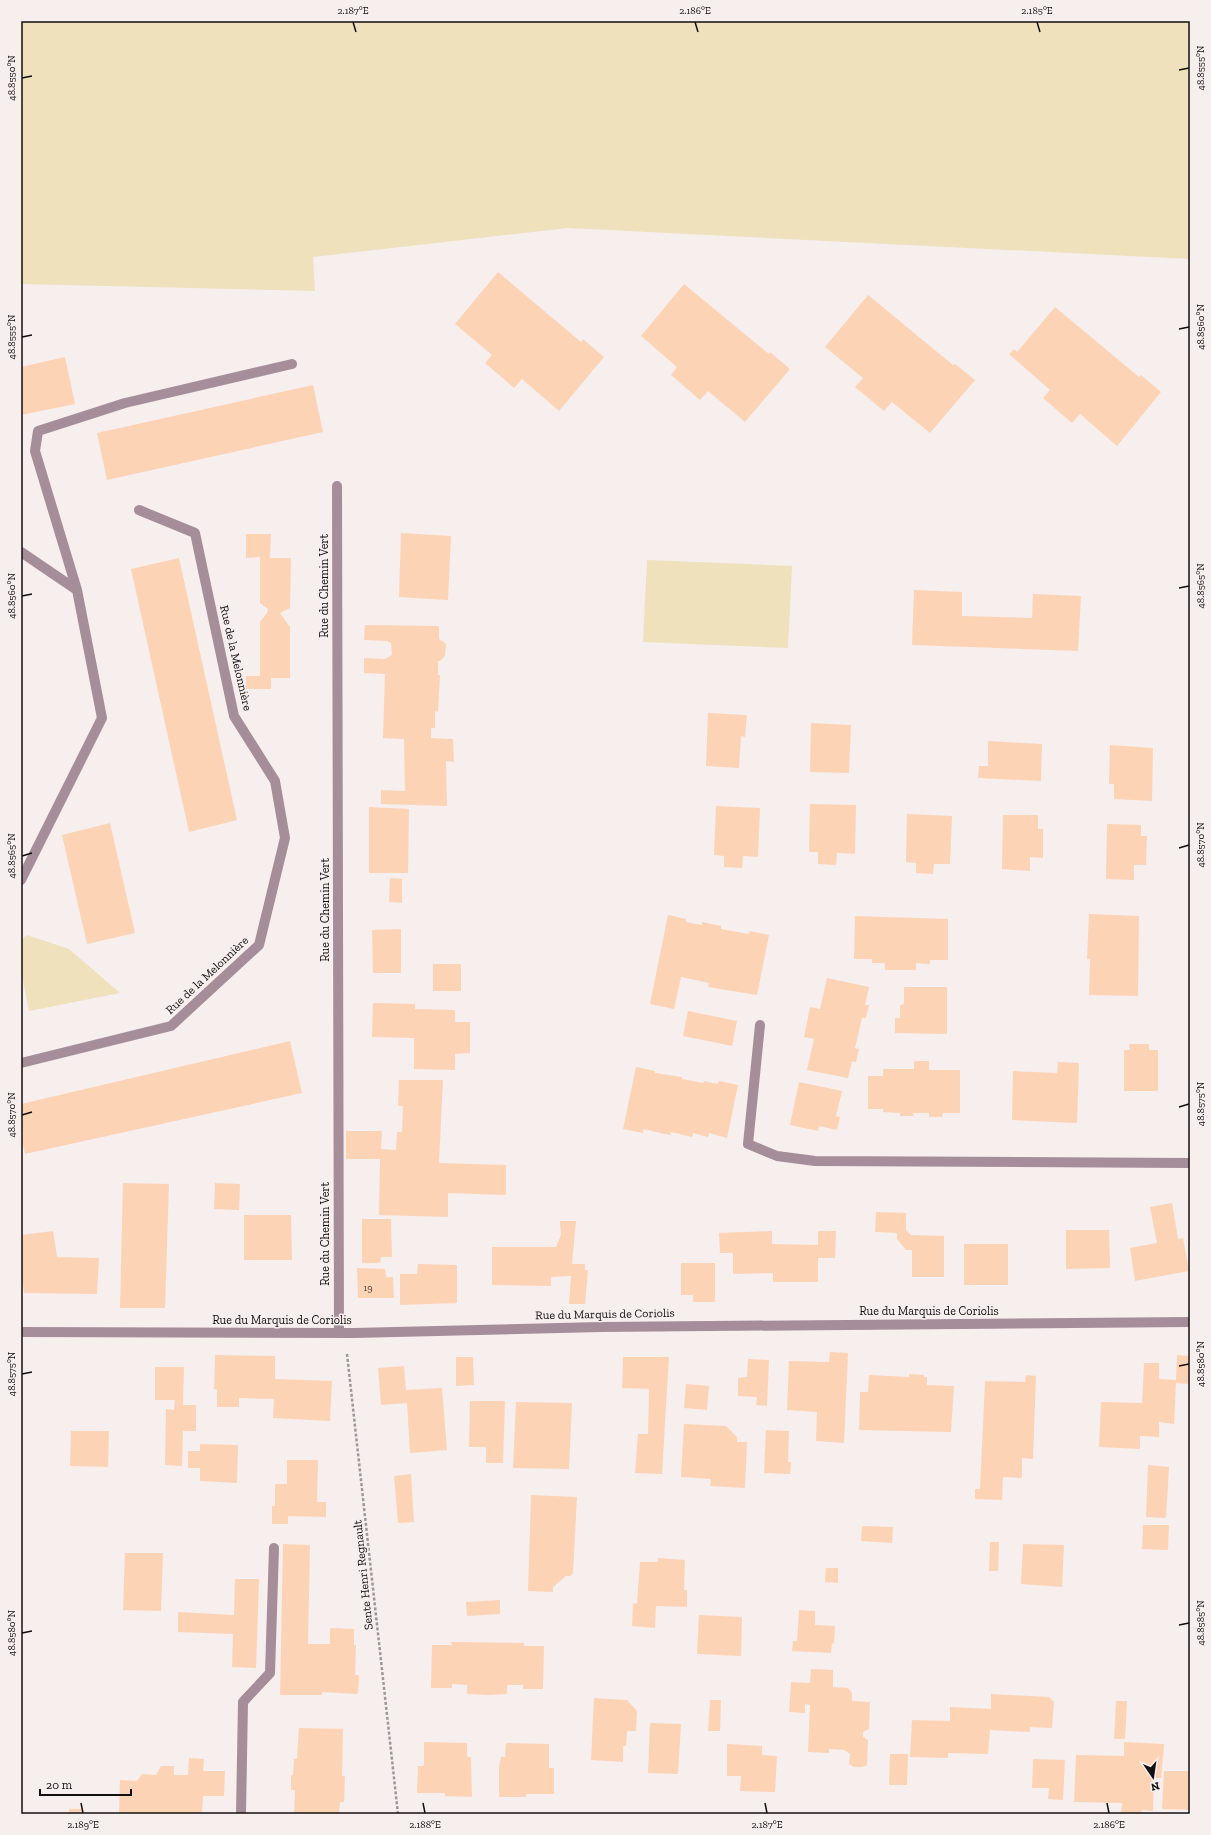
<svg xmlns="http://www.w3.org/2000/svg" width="1211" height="1835" viewBox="0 0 1211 1835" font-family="'Zilla Slab',serif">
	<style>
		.green { fill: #eee1bb }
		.building { fill: #fdd3b6 }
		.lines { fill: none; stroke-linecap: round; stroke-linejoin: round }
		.path { stroke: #9e9797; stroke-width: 2.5; stroke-dasharray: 3 2; stroke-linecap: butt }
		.service { stroke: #a68d9a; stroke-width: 10 }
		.minor { stroke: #a68d9a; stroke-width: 10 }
		.ticks { fill: none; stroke: #12100f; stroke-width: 1.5 }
		.labels { text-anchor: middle; stroke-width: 3; stroke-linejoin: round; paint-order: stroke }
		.number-label { font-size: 10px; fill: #4d4139 }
		.street-label { font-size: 12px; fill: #12100f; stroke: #f7eeee }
		.neatline { fill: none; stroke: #12100f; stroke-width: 1.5 }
		.ticks-label { font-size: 10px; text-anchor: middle; fill: #12100f }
	</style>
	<rect width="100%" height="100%" fill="#f7eeee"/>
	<!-- green -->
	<path class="green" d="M21,21H1190V259L568,228L313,257L315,291L21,284Z
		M647,560L792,566L788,648L643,642Z
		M27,935L69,949L120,993L29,1011L21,971V940Z"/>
	<!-- building -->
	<path class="building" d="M498,272L581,342L583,339L604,357L559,411L522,379L514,388L485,363L492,355L455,324Z
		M684,284L769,354L770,352L790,369L745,422L708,391L700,400L671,375L677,367L641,336Z
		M868,295L953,365L955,364L975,380L930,433L892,402L884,411L855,387L863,378L825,347Z
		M1055,307L1139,377L1141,375L1161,392L1117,446L1080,414L1072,423L1043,398L1050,390L1009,354L1014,349L1017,352Z
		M65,357L75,404L21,415V367Z
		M313,385L323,432L107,480L97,433Z
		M401,533L451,536L448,600L399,597Z
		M246,534H271L270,558H291L290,608L280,613L290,627V678H271V689H246V676H260V622L267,613L268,609L260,603V557L246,558Z
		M179,558L237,820L189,832L131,569Z
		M914,590L962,592V616L1032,618L1033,594L1081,596L1078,651L912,645Z
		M365,625L439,626V639L446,644L445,656L440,661H438V675H440L438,712L435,711V728H431V738L453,739L454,762L446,761L447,806L381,804V790L405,791L404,739L383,738L385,674L364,673V658L385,659L392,655L391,643L387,641L364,640Z
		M708,713L747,715L745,737L741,736L739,768L706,766Z
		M811,723L851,725L849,773L810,772Z
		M988,741L1042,744L1041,781L978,778L979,766H988Z
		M1110,745L1153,748L1152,801L1114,799V784H1109Z
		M810,804L856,805L855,854L837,853L836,865L818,864V852H809Z
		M716,806L760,808L758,857L743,856L742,868L724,867V856L714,855Z
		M369,807L409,809L408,873H369Z
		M907,814L952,816L950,864H934L933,874L916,873V863L906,862Z
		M1003,815H1038V829H1043V858L1030,857V871L1002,869Z
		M110,823L135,933L87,944L62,835Z
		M1107,824L1141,825V836H1147L1146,865H1134V880L1106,879Z
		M390,878L402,879V903L389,902Z
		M1089,914L1139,916L1138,996L1089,995L1090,959H1087Z
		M668,915L686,919V922L702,925V922L721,926V929L749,934L750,931L769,935L757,995L708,987L709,983L681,977L674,1009L650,1004Z
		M855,916L948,919V960H930V964L916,963V970H885V963H872V959H854Z
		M401,929V973H373L372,930Z
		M433,964H461V991H433Z
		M827,978L869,987L865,1005H869L866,1018H862L855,1048L859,1049L856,1062L852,1061L848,1078L807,1070L814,1039L804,1037L810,1007L820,1009Z
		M904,987H947V1034L895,1033V1018H900V1005L904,1004Z
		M373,1003L415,1004V1009L455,1010V1022H470V1053L455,1054V1070L414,1069V1038L372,1037Z
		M688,1011L737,1021L732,1046L683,1036Z
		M290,1041L302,1093L25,1154L21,1137V1104Z
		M1129,1044H1149V1050H1158V1091H1124V1050H1130Z
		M914,1061H929V1070H960V1113H943L942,1117H929V1113H913L914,1116H900V1113L883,1112V1109H868V1076H883V1069H914Z
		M1058,1062L1079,1063L1077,1123L1012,1120L1013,1071L1057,1073Z
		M636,1067L655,1071V1073L682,1077V1079L703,1083L704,1081L718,1084L719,1081L738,1085L727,1138L709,1133L708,1137L693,1133L692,1137L671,1132L670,1135L643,1129V1133L623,1129Z
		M399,1080H443L439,1163L506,1165V1195L448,1193V1217L379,1215L380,1159H346V1131H382L381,1149L396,1150L397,1132H402L403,1106H398Z
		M799,1082L842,1091L836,1116L840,1117L837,1130L819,1126L818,1131L790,1125Z
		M123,1183L169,1184L165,1308H120Z
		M215,1183L240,1184L239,1210L214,1209Z
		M1172,1203L1178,1239L1183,1238L1189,1271L1135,1281L1130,1248L1157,1243L1150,1207Z
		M876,1212L906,1213V1230L911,1235L944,1236V1277H912V1250H906L897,1239V1233L875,1232Z
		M244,1215H291L292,1260H244Z
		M362,1219H391L392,1257H381L380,1263H362Z
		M560,1221H576L572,1264H585V1270H588L585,1304H569L571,1276L551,1277V1286L492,1285V1247H556L561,1235Z
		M1066,1230H1109L1110,1268L1066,1269Z
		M53,1231L57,1257L99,1258L97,1294L24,1293L21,1269V1235Z
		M772,1231V1244L818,1245V1231H836L835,1258H818V1282H773V1273L733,1274V1253H720L719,1233Z
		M964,1244H1008V1285H964Z
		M681,1263H715V1302H693V1295H681Z
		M418,1264L457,1265V1303L400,1305V1274H417Z
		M357,1268L385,1269L386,1277H393L394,1298H358Z
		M830,1352L848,1353L844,1443L816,1441L817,1412L787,1410L789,1361L829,1362Z
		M215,1355L275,1356V1379L332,1381L330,1421L273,1418L274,1399L239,1398V1407H217V1390L214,1389Z
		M1177,1355L1190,1356V1384L1176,1383L1174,1424L1159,1422V1437L1140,1436V1449L1099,1447L1101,1402L1142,1403L1144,1363H1159V1379L1176,1380Z
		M456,1357H473L474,1385L456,1386Z
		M623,1357H669L662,1474L635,1473L638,1434H648L649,1389L622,1388Z
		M748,1359L769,1360L767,1406L756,1405L757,1397L738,1396V1378L747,1377Z
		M404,1366L406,1390L442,1388L447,1450L410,1453L407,1403L381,1405L378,1368Z
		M155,1367H184L183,1405H196V1431H183L182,1466L165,1465L166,1409L174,1410L175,1400H155Z
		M909,1374L924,1375V1377H927V1385L954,1386L951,1432L859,1430L860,1392H868L869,1375L909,1377Z
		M1026,1375L1036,1376L1033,1459L1022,1458V1478L1003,1477L1002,1500L975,1499V1489H980L985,1381L1025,1382Z
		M686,1384L709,1386L707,1410L684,1408Z
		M470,1401H505L503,1463H486V1447H469Z
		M516,1402L572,1403L569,1469L513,1468Z
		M684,1424L726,1426L737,1437V1442H747L745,1488L710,1486L711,1479L681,1477Z
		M766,1430L789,1431L788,1462H791L790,1474L764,1473Z
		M71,1431H109L108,1467L70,1466Z
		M200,1444L238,1445L237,1483L200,1481V1468H188V1451H200Z
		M287,1460H318L317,1502H326V1517L288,1516V1524H272V1506H275V1484H287Z
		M1148,1465L1169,1467L1166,1518L1146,1517Z
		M411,1474L414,1522L398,1523L394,1476Z
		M531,1495L577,1497L573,1573L570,1576H566L553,1587V1592L528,1591Z
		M1143,1525H1169L1168,1550L1142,1549Z
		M862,1526L893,1527L892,1543L861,1541Z
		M990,1542H999L998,1571H989Z
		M283,1544L310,1545L308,1644H330V1628L354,1629V1645H356L355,1675H359L358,1694L322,1692V1695H280Z
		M1023,1544L1064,1545L1062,1587L1021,1584Z
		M125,1553H163L161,1611L123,1610Z
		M658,1558L685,1560L684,1590H687V1607L656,1606L655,1628L632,1626L633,1603L637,1604L640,1562H658Z
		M826,1568H838V1583L825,1582Z
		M235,1579H259L256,1668L232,1667L233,1634L178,1632V1612L234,1615Z
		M500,1600V1614L467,1616L466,1602Z
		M799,1610L815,1611V1625L835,1626L834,1644L832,1643L831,1653L792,1651L793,1641H797Z
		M699,1615L742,1617L741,1656L697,1654Z
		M451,1642L524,1643V1646H544L543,1689H523V1685H507V1694L487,1695L467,1694V1685L452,1684V1688H431L432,1645H452Z
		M811,1669L833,1670V1687L848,1688L852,1693V1701L870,1702L869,1729L863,1732V1737L868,1740L867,1765L862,1767H854L849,1764L850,1754L844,1750L829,1749V1753L808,1752L810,1705L805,1704V1713L789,1712L791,1682L810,1683Z
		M991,1694L1049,1697L1054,1702L1052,1728L1030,1727V1732L990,1730L988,1754L948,1753V1758L910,1757L912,1720L950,1721V1707L991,1709Z
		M594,1698L627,1700L637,1711L636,1731H627L626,1746H623V1762L591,1760Z
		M710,1700H721L720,1731H708Z
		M1116,1701H1127L1125,1739H1114Z
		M650,1723L681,1724L678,1774L648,1773Z
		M299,1728L343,1729L342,1776H345L344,1802H340L339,1814H294L295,1790H291V1775H293L294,1759H297Z
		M424,1742L467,1743V1757H471L472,1797L445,1796V1793H417L418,1766H424Z
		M1124,1742L1164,1744L1161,1778H1154L1153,1811L1142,1810L1141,1814L1121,1813L1122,1803L1074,1802L1076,1755L1124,1756Z
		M506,1743L549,1744V1768H554V1794H526V1797H499V1767L501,1757H505Z
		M727,1744L762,1746V1755L777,1756L775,1792L740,1791L741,1776H727Z
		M890,1754H908L907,1785H889Z
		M189,1758L204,1759L203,1771H225L224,1796H203L202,1814H119L120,1780L137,1781L142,1774L156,1775L161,1766H174V1775H188Z
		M1033,1759L1065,1760L1063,1800L1048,1799L1049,1788H1032Z
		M1164,1771H1190V1810L1162,1809Z
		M69,1809H82L81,1814H69Z"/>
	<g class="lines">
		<!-- path -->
		<path class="path" d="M347,1354L398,1814"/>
		<!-- service -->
		<path class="service" d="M241,1814L243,1702L270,1673L274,1548"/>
		<!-- minor -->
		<path class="minor" d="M337,486L339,1333
			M21,552L77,590L102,718L21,880
			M77,590L35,451L38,431L125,403L292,364
			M760,1025L748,1144L777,1156L815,1161L1190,1163
			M21,1063L171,1026L259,945L285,838L275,781L234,716L195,533L139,510
			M21,1332L354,1333L601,1327L1190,1322"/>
	</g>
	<!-- ticks -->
	<path class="ticks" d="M353,22L356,32M695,22L698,32M1037,22L1040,32M1179,70L1189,68M22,78L32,76M1179,329L1189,327M22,337L32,335M1179,588L1189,586M22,596L32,594M1179,848L1189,845M22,856L32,853M1179,1107L1189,1104M22,1115L32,1112M1179,1366L1189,1364M22,1374L32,1372M1179,1625L1189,1623M22,1633L32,1631M81,1803L83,1813M423,1803L425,1813M765,1803L767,1813M1107,1803L1109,1813"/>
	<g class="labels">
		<!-- number labels -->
		<g class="number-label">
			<text x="368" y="1291">19</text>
		</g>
		<!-- street labels -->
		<g class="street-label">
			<text transform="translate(324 586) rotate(-90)" y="4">Rue du Chemin Vert</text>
			<text transform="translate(236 658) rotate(77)" y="4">Rue de la Melonnière</text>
			<text transform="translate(325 910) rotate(-90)" y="4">Rue du Chemin Vert</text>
			<text transform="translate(207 975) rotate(-43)" y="4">Rue de la Melonnière</text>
			<text transform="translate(325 1234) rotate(-90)" y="4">Rue du Chemin Vert</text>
			<text x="929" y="1315">Rue du Marquis de Coriolis</text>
			<text transform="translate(605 1314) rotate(-1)" y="4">Rue du Marquis de Coriolis</text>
			<text x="282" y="1324">Rue du Marquis de Coriolis</text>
			<text transform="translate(363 1575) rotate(-96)" y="4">Sente Henri Regnault</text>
		</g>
	</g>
	<!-- border -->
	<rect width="1211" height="1835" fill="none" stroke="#f7eeee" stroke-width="44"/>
	<!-- north arrow -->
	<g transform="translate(1153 1777) rotate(167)" stroke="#f7eeee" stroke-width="3" paint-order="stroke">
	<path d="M0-3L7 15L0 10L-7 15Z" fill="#12100f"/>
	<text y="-6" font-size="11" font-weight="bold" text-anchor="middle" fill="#12100f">N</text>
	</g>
	<!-- scale -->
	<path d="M40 1789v6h91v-6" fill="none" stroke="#12100f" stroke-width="2"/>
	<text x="46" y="1789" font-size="12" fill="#12100f" stroke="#f7eeee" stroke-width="3" paint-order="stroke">20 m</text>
	<rect x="22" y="22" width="1167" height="1791" class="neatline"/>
	<g class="ticks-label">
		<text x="353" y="14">2.187°E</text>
		<text x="695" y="14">2.186°E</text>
		<text x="1037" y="14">2.185°E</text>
		<text transform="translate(1200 68) rotate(-90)" y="4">48.8555°N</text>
		<text transform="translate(11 78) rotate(-90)" y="4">48.8550°N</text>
		<text transform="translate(1200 327) rotate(-90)" y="4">48.8560°N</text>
		<text transform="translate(11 337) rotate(-90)" y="4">48.8555°N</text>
		<text transform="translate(1200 586) rotate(-90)" y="4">48.8565°N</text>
		<text transform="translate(11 596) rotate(-90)" y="4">48.8560°N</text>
		<text transform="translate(1200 845) rotate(-90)" y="4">48.8570°N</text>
		<text transform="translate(11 856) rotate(-90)" y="4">48.8565°N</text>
		<text transform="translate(1200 1104) rotate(-90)" y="4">48.8575°N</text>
		<text transform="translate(11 1115) rotate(-90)" y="4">48.8570°N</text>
		<text transform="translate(1200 1364) rotate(-90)" y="4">48.8580°N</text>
		<text transform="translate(11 1374) rotate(-90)" y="4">48.8575°N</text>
		<text transform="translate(1200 1623) rotate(-90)" y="4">48.8585°N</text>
		<text transform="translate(11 1633) rotate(-90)" y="4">48.8580°N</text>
		<text x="83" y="1828">2.189°E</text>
		<text x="425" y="1828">2.188°E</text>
		<text x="767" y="1828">2.187°E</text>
		<text x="1109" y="1828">2.186°E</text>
	</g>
</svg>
